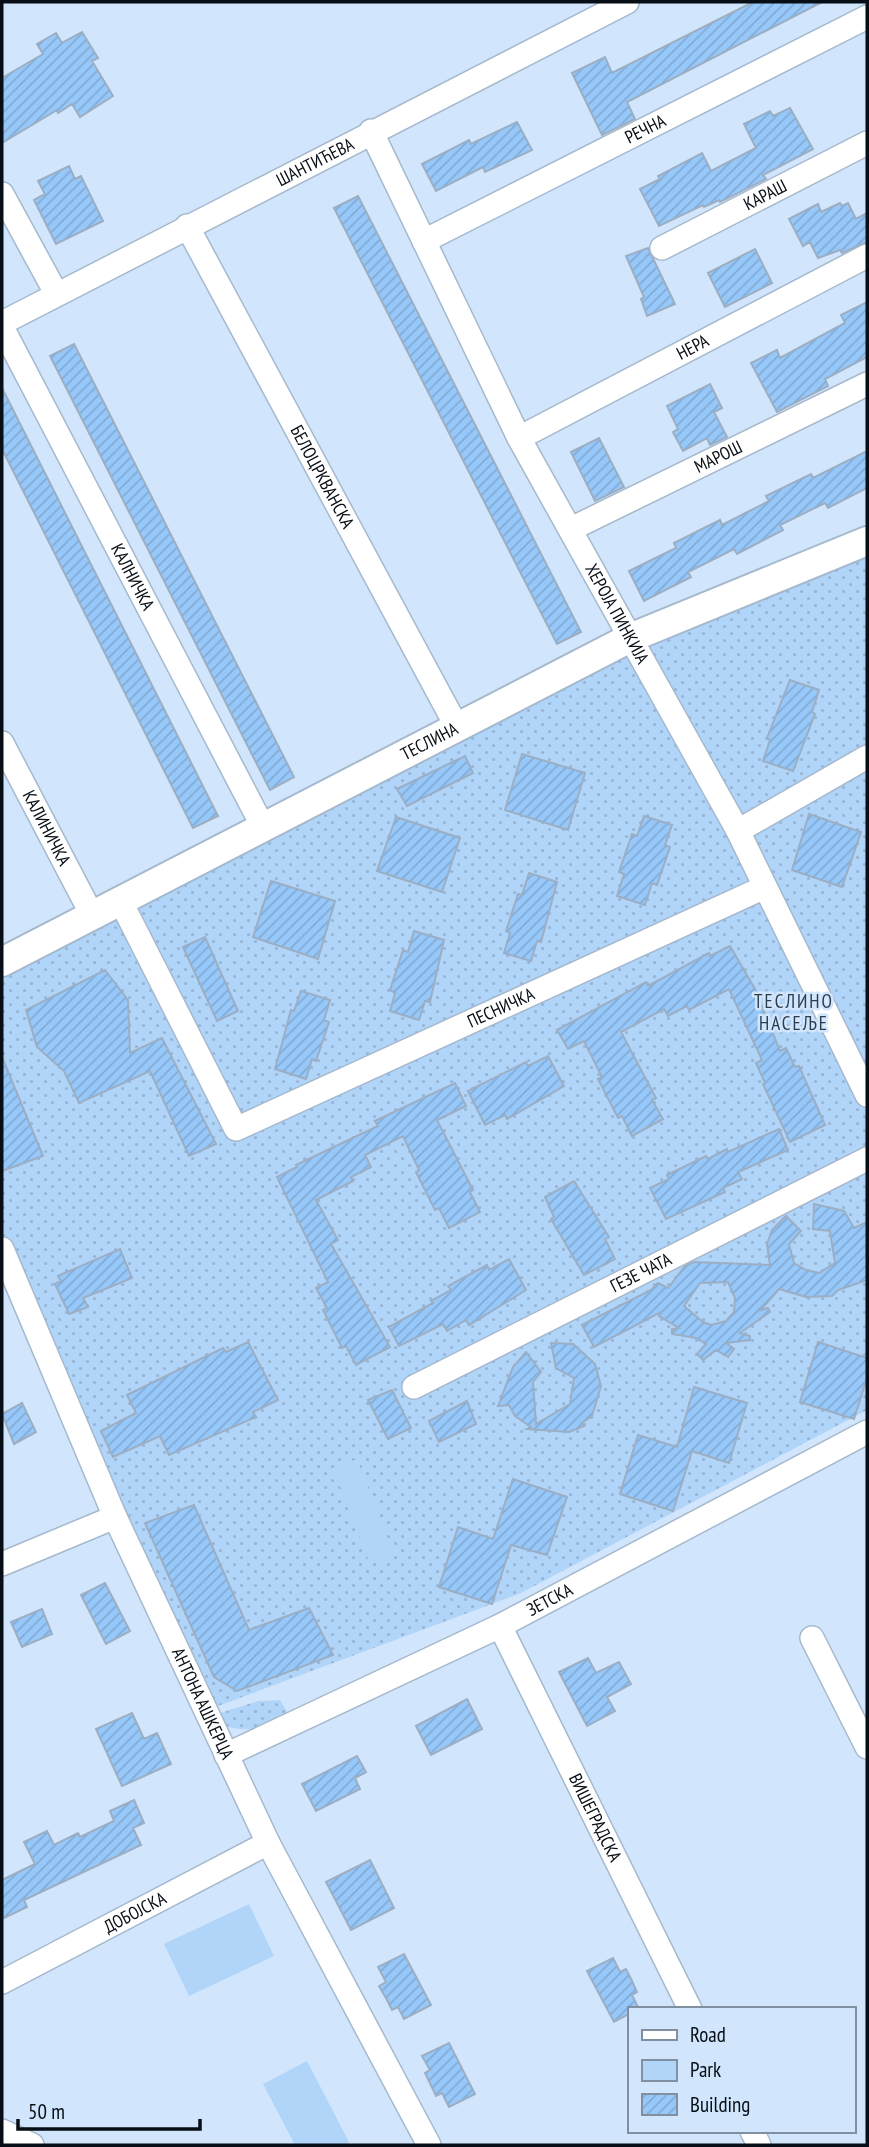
<svg xmlns="http://www.w3.org/2000/svg" width="869" height="2147" viewBox="0 0 869 2147" font-family="'PT Sans Narrow',sans-serif">
	<style>
		.grass { fill: url(#grass-dots) }
		.park { fill: #b1d4f9 }
		.building { fill: url(#building-hatch); stroke: #9baec3; stroke-width: 2; fill-rule: evenodd }
		.lines { fill: none; stroke-linecap: round; stroke-linejoin: round }
		.minor-casing { stroke: #a5b9ce; stroke-width: 26 }
		.tertiary-casing { stroke: #a5b9ce; stroke-width: 32 }
		.minor { stroke: #fff; stroke-width: 23 }
		.tertiary { stroke: #fff; stroke-width: 28 }
		.labels { text-anchor: middle; stroke-width: 5; stroke-linejoin: round; paint-order: stroke }
		.street-label { font-size: 18px; fill: #070e15; stroke: #d1e6fc }
		.neighbourhood-label { font-size: 19px; letter-spacing: 2px; fill: #2c3d4e; stroke: #d1e6fc }
	</style>
	<defs>
		<pattern id="grass-dots" width="8" height="8" patternUnits="userSpaceOnUse" patternTransform="scale(1.75)"><rect width="8" height="8" fill="#b1d4f9"/><path d="M2 2h.1M6 6h.1" fill="none" stroke="#97b5d5" stroke-width="1.8" stroke-linecap="round"/></pattern>
		<pattern id="building-hatch" width="6" height="6" patternUnits="userSpaceOnUse" patternTransform="scale(1.75)"><rect width="6" height="6" fill="#97c8fa"/><path d="M-1 1l2-2M0 6l6-6M5 7l2-2" fill="none" stroke="#81abd5"/></pattern>
	</defs>
	<rect width="100%" height="100%" fill="#d1e6fc"/>
	<!-- grass -->
	<path class="grass" d="M867,551V1410L519,1594L210,1709L2,1238V968L621,648Z
		M280,1700L289,1715C266,1728 249,1734 223,1725L220,1713L258,1701Z"/>
	<!-- park -->
	<path class="park" d="M357,1459L394,1555L370,1564L333,1468Z
		M249,1904L274,1956L189,1996L164,1944Z
		M307,2061L350,2144L347,2145H295L263,2084Z"/>
	<!-- building -->
	<path class="building" d="M753,2H822L627,102L635,119L602,135L572,73L605,57L612,73Z
		M82,32L98,58L92,61L113,96L80,117L72,104L58,113L57,110L2,143V78L43,54L37,44L56,33L62,43Z
		M790,108L813,149L763,175L766,179L720,202L719,200L704,207L703,205L659,226L640,189L660,179L658,176L702,153L711,171L756,148L744,124L770,111L773,116Z
		M517,122L532,150L485,172L483,167L436,191L422,164L469,140L471,144Z
		M69,166L75,179L81,176L103,221L56,244L34,200L45,194L38,181Z
		M358,196L581,632L557,644L334,208Z
		M840,203L842,206L848,203L856,219L867,213V242L842,253L840,250L818,258L810,242L803,246L789,219L818,204L821,212Z
		M648,248L675,304L647,316L641,299L644,297L626,256Z
		M755,249L772,283L725,307L708,273Z
		M867,302V357L825,379L828,386L777,412L751,363L777,350L780,358L845,323L841,315Z
		M74,344L294,777L270,790L50,356Z
		M710,384L722,408L714,412L727,437L710,445L707,438L683,451L673,432L678,429L667,406Z
		M2,388L218,816L193,828L2,449Z
		M599,438L624,487L595,501L571,452Z
		M867,451V488L828,508L825,503L780,525L783,530L737,554L734,549L688,572L691,577L644,601L629,571L676,548L674,543L720,520L722,525L769,501L766,496L811,474L813,478Z
		M790,680L819,690L812,712L815,714L793,771L763,761L770,740L767,738Z
		M522,754L585,773L568,830L505,810Z
		M465,756L473,773L407,806L397,789Z
		M809,814L861,832L842,887L792,870Z
		M644,816L672,825L665,845L670,847L657,885L652,883L645,905L617,896L624,874L619,872L632,834L637,836Z
		M396,817L460,838L442,892L377,871Z
		M529,873L557,882L541,942L537,941L531,961L504,953L510,933L506,931L518,894L522,895Z
		M271,881L335,901L318,959L253,937Z
		M414,931L444,940L430,1002L425,1001L419,1020L390,1011L395,993L390,990L403,950L408,952Z
		M205,937L238,1011L217,1021L183,947Z
		M730,946L755,989L780,1051L786,1048L795,1067L799,1066L825,1125L790,1142L763,1084L765,1083L756,1063L762,1060L729,989L689,1010L687,1006L668,1016L664,1009L621,1032L656,1098L652,1100L663,1119L632,1136L622,1116L618,1118L598,1079L602,1077L584,1041L568,1049L557,1030L646,982L648,986L709,953L710,956Z
		M105,970L128,1000L130,1053L162,1038L216,1144L189,1156L150,1071L79,1103L64,1071L37,1047L26,1010Z
		M301,991L330,1000L324,1020L329,1022L316,1061L312,1059L306,1079L275,1069L291,1010L294,1011Z
		M548,1056L564,1086L507,1119L505,1115L485,1125L468,1091L526,1062L528,1066Z
		M2,1057L43,1156L2,1171Z
		M455,1083L466,1106L437,1120L473,1190L470,1192L480,1212L449,1228L439,1208L435,1210L416,1172L419,1170L403,1136L365,1155L371,1167L351,1177L353,1181L316,1200L338,1240L331,1244L390,1347L356,1365L346,1346L342,1348L323,1310L327,1308L316,1288L328,1282L277,1177L297,1167L296,1165L378,1126L375,1121Z
		M779,1129L788,1150L738,1172L742,1179L723,1188L725,1192L666,1219L650,1188L669,1179L667,1175L706,1156L708,1159L727,1149L728,1152Z
		M574,1181L609,1237L605,1239L615,1259L584,1275L551,1219L554,1217L545,1197Z
		M814,1204L844,1211L854,1228L867,1222V1280L838,1290L832,1296L806,1297L779,1289L761,1310L768,1308L770,1312L740,1333L750,1336V1340L726,1343L734,1349L728,1357L716,1350L703,1360L697,1354L706,1344L696,1338L672,1334V1329L679,1328L659,1316L661,1312L594,1347L582,1325L651,1290L658,1283L668,1288L685,1266L694,1262L770,1265L767,1244L772,1230L786,1216L801,1231L789,1244L794,1263L806,1270L819,1273L835,1263L830,1231L813,1229ZM728,1282L735,1298L734,1312L726,1321L711,1325L703,1322L684,1306L700,1283Z
		M120,1249L132,1278L83,1298L88,1307L69,1314L55,1284L61,1281L58,1276Z
		M509,1259L526,1290L469,1325L466,1320L447,1331L443,1324L399,1346L389,1327L433,1303L431,1301L451,1290L448,1286L487,1265L489,1270Z
		M248,1342L278,1400L253,1412L256,1417L169,1455L160,1436L113,1457L101,1431L136,1413L127,1395L223,1348L226,1352Z
		M818,1342L867,1358V1378L854,1419L800,1402Z
		M551,1343L573,1344L595,1364L601,1386L592,1416L582,1423L584,1426L569,1432L527,1429L531,1427L515,1416L509,1405L498,1406L513,1367L526,1352L541,1372L533,1382L536,1424L570,1404L574,1378L556,1368Z
		M694,1387L747,1403L729,1463L692,1451L673,1511L620,1494L638,1435L677,1447Z
		M392,1390L411,1428L388,1439L368,1400Z
		M467,1401L476,1424L439,1442L429,1421Z
		M22,1403L36,1432L14,1444L2,1414Z
		M513,1479L567,1497L547,1555L511,1545L492,1604L439,1587L458,1527L493,1539Z
		M194,1505L249,1630L309,1608L333,1655L237,1691L214,1677L145,1523Z
		M105,1583L130,1631L106,1644L81,1595Z
		M42,1609L52,1634L22,1647L11,1622Z
		M588,1658L596,1673L619,1662L631,1684L607,1697L615,1711L587,1726L559,1672Z
		M467,1699L482,1729L431,1755L416,1726Z
		M132,1713L144,1739L157,1733L171,1764L122,1786L96,1729Z
		M357,1756L366,1772L355,1778L360,1789L316,1811L302,1784Z
		M134,1800L144,1823L133,1828L141,1845L24,1900L27,1907L2,1919V1880L35,1864L24,1842L47,1831L54,1845L78,1833L80,1837L114,1821L110,1811Z
		M370,1860L394,1908L351,1930L326,1882Z
		M404,1954L431,2005L404,2019L398,2007L392,2010L386,1998L379,1986L386,1982L378,1967Z
		M613,1958L620,1972L626,1969L632,1981L637,1992L632,1995L639,2009H629V2014L614,2022L587,1971Z
		M449,2043L475,2094L449,2107L442,2093L436,2096L425,2073L430,2070L422,2056Z"/>
	<g class="lines">
		<!-- minor casing -->
		<g class="minor-casing">
			<g id="minor">
				<path id="s1" d="M371,131L519,438L738,831L867,1095"/>
				<path d="M2,194L56,293"/>
				<path id="s2" d="M187,226L458,729"/>
				<path id="s3" d="M424,241L867,17"/>
				<path id="s4" d="M662,248L867,143"/>
				<path id="s5" d="M2,323L627,2"/>
				<path id="s6" d="M2,327L263,827"/>
				<path id="s7" d="M519,438L867,256"/>
				<path id="s8" d="M571,529L867,384"/>
				<path id="s9" d="M2,743L92,915"/>
				<path d="M738,831L867,757"/>
				<path id="s10" d="M120,900L236,1129L765,887"/>
				<path id="s11" d="M2,1249L115,1517L268,1843L429,2145"/>
				<path id="s12" d="M414,1387L867,1159"/>
				<path d="M2,1564L115,1517"/>
				<path id="s13" d="M500,1626L690,2009"/>
				<path d="M812,1638L867,1747"/>
				<path id="s14" d="M226,1755L500,1626L867,1432"/>
				<path id="s15" d="M2,1982L268,1843"/>
				<path d="M2,2131L32,2145"/>
				<path d="M752,2131L759,2145"/>
			</g>
		</g>
		<!-- tertiary casing -->
		<g class="tertiary-casing">
			<g id="tertiary">
				<path id="s16" d="M2,962L630,638L867,541"/>
			</g>
		</g>
		<!-- minor -->
		<use href="#minor" class="minor"/>
		<!-- tertiary -->
		<use href="#tertiary" class="tertiary"/>
	</g>
	<g class="labels">
		<!-- street labels -->
		<g class="street-label">
			<text dy="6" stroke="none"><textPath href="#s3" startOffset="248">РЕЧНА</textPath></text>
			<text dy="6" stroke="none"><textPath href="#s5" startOffset="352">ШАНТИЋЕВА</textPath></text>
			<text dy="6" stroke="none"><textPath href="#s4" startOffset="116">КАРАШ</textPath></text>
			<text dy="6" stroke="none"><textPath href="#s7" startOffset="196">НЕРА</textPath></text>
			<text dy="6" stroke="none"><textPath href="#s8" startOffset="164">МАРОШ</textPath></text>
			<text dy="6" stroke="none"><textPath href="#s2" startOffset="285">БЕЛОЦРКВАНСКА</textPath></text>
			<text dy="6" stroke="none"><textPath href="#s6" startOffset="282">КАЛНИЧКА</textPath></text>
			<text dy="6" stroke="none"><textPath href="#s1" startOffset="542">ХЕРОЈА ПИНКИЈА</textPath></text>
			<text dy="6" stroke="none"><textPath href="#s16" startOffset="481">ТЕСЛИНА</textPath></text>
			<text dy="6" stroke="none"><textPath href="#s9" startOffset="96">КАЛИНИЧКА</textPath></text>
			<text dy="6" stroke="none"><textPath href="#s10" startOffset="548">ПЕСНИЧКА</textPath></text>
			<text dy="6" stroke="none"><textPath href="#s12" startOffset="254">ГЕЗЕ ЧАТА</textPath></text>
			<text dy="6" stroke="none"><textPath href="#s14" startOffset="359">ЗЕТСКА</textPath></text>
			<text dy="6" stroke="none"><textPath href="#s11" startOffset="497">АНТОНА АШКЕРЦА</textPath></text>
			<text dy="6" stroke="none"><textPath href="#s13" startOffset="214">ВИШЕГРАДСКА</textPath></text>
			<text dy="6" stroke="none"><textPath href="#s15" startOffset="150">ДОБОЈСКА</textPath></text>
		</g>
		<!-- neighbourhood labels -->
		<g class="neighbourhood-label">
			<text x="794" y="1008">ТЕСЛИНО<tspan x="794" dy="22">НАСЕЉЕ</tspan></text>
		</g>
	</g>
	<!-- border -->
	<rect width="869" height="2147" fill="none" stroke="#070e15" stroke-width="7"/>
	<!-- legend -->
	<rect x="628" y="2007" width="228" height="126" fill="#d1e6fc" stroke="#8090a0" stroke-width="2"/>
	<rect x="642" y="2030" width="35" height="10" fill="#ffffff" stroke="#8090a0" stroke-width="2"/>
	<text x="690" y="2042" font-size="21" fill="#070e15">Road</text>
	<rect x="642" y="2060" width="35" height="21" fill="#b1d4f9" stroke="#8090a0" stroke-width="2"/>
	<text x="690" y="2077" font-size="21" fill="#070e15">Park</text>
	<rect x="642" y="2094" width="35" height="21" fill="url(#building-hatch)" stroke="#8090a0" stroke-width="2"/>
	<text x="690" y="2112" font-size="21" fill="#070e15">Building</text>
	<!-- scale -->
	<path d="M18 2119v10h182v-10" fill="none" stroke="#070e15" stroke-width="3.5"/>
	<text x="28" y="2119" font-size="21" fill="#070e15" stroke="#d1e6fc" stroke-width="5" paint-order="stroke">50 m</text>
</svg>
